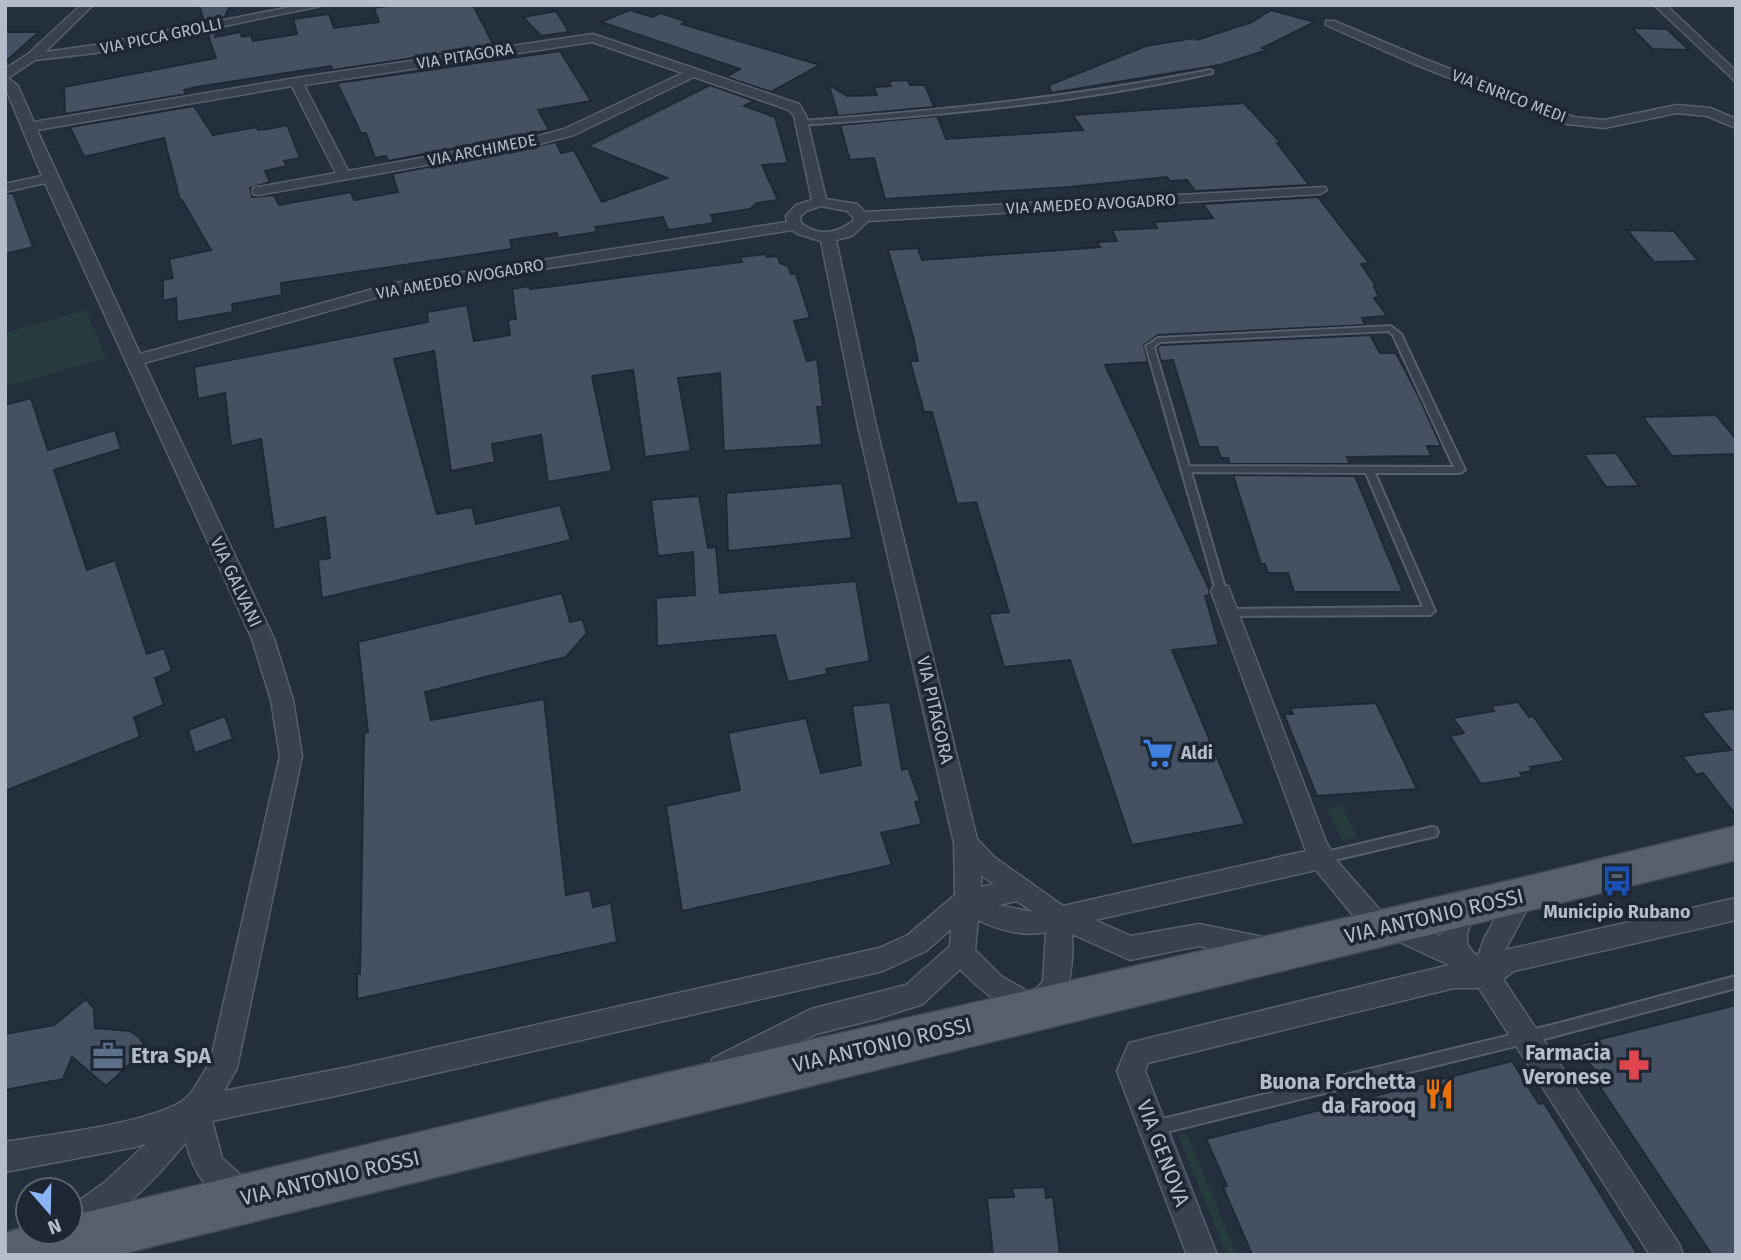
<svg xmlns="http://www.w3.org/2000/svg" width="1741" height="1260" font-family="'Fira Sans',sans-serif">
<rect width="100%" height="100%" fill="#242f3e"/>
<!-- green -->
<g fill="#263c3f">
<path d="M86,310L106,358L5,387V333Z"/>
<path d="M1342,806L1357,837L1343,841L1327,808Z"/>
<path d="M1185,1134L1188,1137L1237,1255H1227L1178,1135Z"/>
</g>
<!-- building -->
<g fill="#455162" stroke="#1f2835" stroke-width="2">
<path d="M199,5H230L225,17L204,21Z"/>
<path d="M396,5H473L494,46L333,70L331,66L196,87L184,90L187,94L65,114L64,87L216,58L207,32L218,30L215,37L240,32L242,37L251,35L253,41L297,34L293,19L329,14L334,28L379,22L374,8Z"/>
<path d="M630,10L652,17L661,13L687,22L682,24L820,65L771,92L726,77L740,69L601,22Z"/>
<path d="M1271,10L1315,22L1262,48L1267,50L1220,65L1051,93L1049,85L1146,46L1194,38L1197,40L1252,22Z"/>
<path d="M556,11L569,32L541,36L523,17Z"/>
<path d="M1632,28L1667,29L1689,50L1652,49Z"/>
<path d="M5,32H39L5,62Z"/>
<path d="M560,51L591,101L538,110L549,130L388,161L386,156L375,158L366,133H361L337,83Z"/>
<path d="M908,80L910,85H925L934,107L838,116L829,85L847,96L877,95L874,87L891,86L889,81Z"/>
<path d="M710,85L755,101L744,106L775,117L788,163L762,165L778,200L757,203L750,209L711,215L714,223L668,230L663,217L595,227L597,232L558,238L557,233L510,240L512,249L281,283L282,295L232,304L233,312L177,322L176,298L163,301V280L173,278L169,259L211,250L182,200H180L164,138L84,157L70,127L194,106L213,135L257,127L258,130L268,129L287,125L300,158L284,161L287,166L265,171L270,182L250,188L252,197L274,195L279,205L351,192L354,200L398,192L392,174L556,142L561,153L574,150L602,202L667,178L588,146Z"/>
<path d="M1244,103L1281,143H1277L1309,185L1195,191L1187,180L1170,181L1167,177L1070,187L885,199L874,158L850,160L840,125L937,116L946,139L1083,130L1073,115Z"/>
<path d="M13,193L33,247L5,254V194Z"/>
<path d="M1318,197L1369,263L1361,264L1376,286H1374L1379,297L1374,298L1387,316L1362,318L1365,325L1158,335L1144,345L1148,362L1105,365L1209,589L1210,595L1205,596L1219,645L1172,650L1245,824L1132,845L1070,660L1004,667L989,614L1009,612L976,502L957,504L932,412H924L910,361H918L913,336L888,250L918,248L922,260L1100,247L1097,242L1117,241L1112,230L1157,228L1154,222L1213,218L1203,204Z"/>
<path d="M1627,230L1674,231L1698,261L1654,262Z"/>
<path d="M766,254L767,257L778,256L780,263L788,266L791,274H796L810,318L794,321L807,361L817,359L823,407H817L822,445L724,451L720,373L678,378L691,451L645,457L633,370L592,376L612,471L548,482L541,435L492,444L495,462L451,471L434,351L394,359L437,514L472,507L476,524L560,505L571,540L322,598L318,560L330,558L325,517L274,530L261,439L231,446L225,393L198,399L194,367L428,322L427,312L467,305L474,341L510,335L508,320L516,319L512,289L530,286V289L742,262L740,257Z"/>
<path d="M1370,335L1380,353H1396L1419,397L1441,446H1427L1431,456L1347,457L1350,464H1230L1228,458H1221L1217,447H1199L1173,360L1161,361L1157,348L1161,345Z"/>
<path d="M31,398L48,450L115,430L121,449L54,470L87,570L115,560L147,654L164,648L172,671L155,678L164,705L134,717L140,737L5,791V405Z"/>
<path d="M1716,415L1736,439V454L1672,456L1643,417Z"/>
<path d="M1616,453L1639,486L1606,487L1584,454Z"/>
<path d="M1233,475L1355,476L1403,592H1294L1288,573H1268L1265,564H1261Z"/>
<path d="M842,483L852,538L728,551L726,493Z"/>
<path d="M699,496L708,548L716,547L720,593L856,581L870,661L826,669L828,674L788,682L775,635L657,646L656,598L695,595L693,552L658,556L651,500Z"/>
<path d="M562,593L570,622L582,619L587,633L566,657L425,692L431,720L544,699L566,895L590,890L593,907L611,903L617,942L357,999V974H360L364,733L368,732L358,642Z"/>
<path d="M890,702L902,770L908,768L920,801L915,802L922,824L881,833L892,865L682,911L666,806L740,790L728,733L806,718L821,773L861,765L852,706Z"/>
<path d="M1518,702L1529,717L1533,716L1565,761L1530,767L1532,771L1520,773L1523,777L1481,784L1450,736L1464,733L1453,718L1494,711L1491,706Z"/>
<path d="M1376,703L1417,789L1317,796L1284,714H1293L1290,708Z"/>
<path d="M1736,708V815L1703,773L1697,775L1682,756L1731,750L1701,713Z"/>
<path d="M225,716L233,739L195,753L188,730Z"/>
<path d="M86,999L94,1009L95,1028L130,1031L140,1038L146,1049L106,1086L72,1057L63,1079L5,1090V1034L54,1025Z"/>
<path d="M1736,1005V1255H1712L1600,1087L1605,1086L1577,1045Z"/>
<path d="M1512,1061L1539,1104L1544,1103L1638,1255H1252L1223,1187L1227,1186L1206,1139Z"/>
<path d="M1045,1187L1046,1198L1053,1197L1060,1255H993L987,1198L1014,1197L1012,1188Z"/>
</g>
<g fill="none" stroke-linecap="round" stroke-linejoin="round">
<!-- service casing -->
<g stroke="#565f6c" stroke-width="4">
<g id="service">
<path d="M1210,70L1212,71V73C1077,103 939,115 801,125L798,123L801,121C939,111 1075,97 1210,70Z"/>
<path d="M1391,326L1401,334L1465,470L1460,473H1375L1435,611L1430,615L1223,616L1222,613L1223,610L1227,609L1423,607L1366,473L1191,472L1226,591L1221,595L1217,594L1146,346L1158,338ZM1389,331L1393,335L1454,467L1189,466L1154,347L1160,342Z"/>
<path d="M1432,827L1436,828L1438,832L1436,836L1432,837L1322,863L1318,862L1316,858L1318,854L1322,853Z"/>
<path d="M1736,976V988L1552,1037L1154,1135L1149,1133L1147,1128L1149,1123L1154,1121L1552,1025Z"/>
</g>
</g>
<!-- minor casing -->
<g stroke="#565f6c" stroke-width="3">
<g id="minor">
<path d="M81,5H93L45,52L95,45L301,5H325L95,53L35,60L8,78L18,86L34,122L296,78L593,34L799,104L806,116L826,199L857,204L865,212L1325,187L1327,190L1320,194L868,221L852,236L836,240L876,426L977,839L994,857L1063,906L1306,851L1211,591L1214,586H1228L1326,842L1337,861L1386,917L1393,915L1440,936L1455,901L1464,898L1473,901L1477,909C1469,927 1458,943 1478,956L1484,939L1512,888L1521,885L1530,888L1534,896L1505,950L1736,898V920L1514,971L1503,979L1679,1244L1683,1255H1650L1479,988H1454L1148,1063L1145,1071L1217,1255H1187L1117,1071L1129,1043L1449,965L1389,937L1380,940L1371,937L1316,870L1095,920L1131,936L1199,924L1263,937L1272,941L1276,949L1272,957L1263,961L1199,946L1130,960L1072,934C1074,966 1070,1009 1036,1022C1006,1011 982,992 960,969L923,1004L876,1019L816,1034L733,1076L723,1080L713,1076L709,1067L713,1058L811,1009L906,985L950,946L951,929L926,951L883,971L349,1093L212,1121L222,1158L252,1185L256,1196L252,1207L241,1211C211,1198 193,1173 186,1142C155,1180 117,1220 70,1239L59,1235L58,1232H70V1207L104,1183L147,1143L135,1147L5,1172V1142C53,1134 140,1125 181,1102C193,1095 202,1074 210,1063L280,756L271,700L252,639L45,183L5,192V184L42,176L5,87V69L28,54ZM592,42L683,73L564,129L527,139L348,171L304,85ZM694,77L789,110L794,116L812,200L796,205L786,216L787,222L395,283L140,354L37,130L292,86L336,173L253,188V194L258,195L528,147L574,135ZM821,206L847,211L854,218L853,221C836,234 819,237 801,223L800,217L806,211ZM792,230L798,234L821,241L858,426L954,843L955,895L908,935L879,948L349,1067L224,1091L237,1068L302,756L293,700L274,639L144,363L396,292ZM981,875L994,884L981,887ZM1017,901L1033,912L998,905ZM978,920C998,930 1024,937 1046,932L1043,981L1032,994L1001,976L975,950Z"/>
<path d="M1654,5H1666L1736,71V82Z"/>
<path d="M1326,21H1334L1422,58L1574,117L1604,120L1677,105L1710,108L1736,119V128L1707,116L1677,113L1604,128L1567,124L1414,64L1326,25Z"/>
</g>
</g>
<!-- primary casing -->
<g stroke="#414a57" stroke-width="3">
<path id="primary" d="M1736,826V860L117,1255H5V1233L28,1226V1232H70V1216L666,1073L1521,878Z"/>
</g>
<!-- service -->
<use href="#service" fill="#38414e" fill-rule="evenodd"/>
<!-- minor -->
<use href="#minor" fill="#38414e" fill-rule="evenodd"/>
<!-- primary -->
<use href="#primary" fill="#56606e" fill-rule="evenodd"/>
</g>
<!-- icons -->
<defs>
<g id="supermarket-bare" transform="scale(2.415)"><path d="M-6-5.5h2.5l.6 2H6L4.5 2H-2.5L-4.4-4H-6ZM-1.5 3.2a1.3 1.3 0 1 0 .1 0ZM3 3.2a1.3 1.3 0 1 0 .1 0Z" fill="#3f7fe0" stroke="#1d2633" stroke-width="2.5" paint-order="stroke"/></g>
<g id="bus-bare" transform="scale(2.415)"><path d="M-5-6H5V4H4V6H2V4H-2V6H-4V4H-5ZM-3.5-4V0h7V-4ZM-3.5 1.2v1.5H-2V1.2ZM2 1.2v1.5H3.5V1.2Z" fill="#1a4fb4" stroke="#1d2633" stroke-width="2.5" paint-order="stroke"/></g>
<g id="office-bare" transform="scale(2.415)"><path d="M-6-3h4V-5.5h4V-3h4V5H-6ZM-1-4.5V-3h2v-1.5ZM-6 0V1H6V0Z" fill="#5c6f8a" stroke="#1d2633" stroke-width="2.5" paint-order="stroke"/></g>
<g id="pharmacy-bare" transform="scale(2.415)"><path d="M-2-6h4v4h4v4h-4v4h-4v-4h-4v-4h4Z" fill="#e0444e" stroke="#1d2633" stroke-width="2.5" paint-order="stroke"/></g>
<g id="restaurant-bare" transform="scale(2.415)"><path d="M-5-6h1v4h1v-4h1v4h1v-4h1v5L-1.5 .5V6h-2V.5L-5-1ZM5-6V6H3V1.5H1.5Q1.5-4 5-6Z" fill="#e8710a" stroke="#1d2633" stroke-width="2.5" paint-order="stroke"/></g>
</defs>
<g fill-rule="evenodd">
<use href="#supermarket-bare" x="1158" y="753"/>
<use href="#bus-bare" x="1617" y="881"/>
<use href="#office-bare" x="108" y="1056"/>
<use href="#pharmacy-bare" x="1634" y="1065"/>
<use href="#restaurant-bare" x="1439" y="1094"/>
</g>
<g text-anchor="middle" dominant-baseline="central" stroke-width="7" stroke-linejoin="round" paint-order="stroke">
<!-- far-street labels -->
<g font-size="16" fill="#b4bcc9" stroke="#1d2633">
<text transform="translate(161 36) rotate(-12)">VIA PICCA GROLLI</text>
<text transform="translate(465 56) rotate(-9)">VIA PITAGORA</text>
<text transform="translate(1509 96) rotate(21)">VIA ENRICO MEDI</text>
<text transform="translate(482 150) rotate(-11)">VIA ARCHIMEDE</text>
<text transform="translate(1091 204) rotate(-3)">VIA AMEDEO AVOGADRO</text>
<text transform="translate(460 279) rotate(-10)">VIA AMEDEO AVOGADRO</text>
</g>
<!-- street labels -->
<g font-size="18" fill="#b4bcc9" stroke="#1d2633">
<text transform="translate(236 582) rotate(65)">VIA GALVANI</text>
<text transform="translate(935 710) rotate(77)">VIA PITAGORA</text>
</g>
<!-- poi labels -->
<g font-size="18" font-weight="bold" fill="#b4bcc9" stroke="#1d2633" text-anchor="start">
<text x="1181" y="753">Aldi</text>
<text x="1617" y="912" text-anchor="middle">Municipio Rubano</text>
</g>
<!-- near-street labels -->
<g font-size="21" fill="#b4bcc9" stroke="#1d2633">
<text transform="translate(1434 916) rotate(-13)">VIA ANTONIO ROSSI</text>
<text transform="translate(882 1045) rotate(-13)">VIA ANTONIO ROSSI</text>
<text transform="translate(1163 1153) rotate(69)">VIA GENOVA</text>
<text transform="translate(330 1178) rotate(-13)">VIA ANTONIO ROSSI</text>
</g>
<!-- near-poi labels -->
<g font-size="21" font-weight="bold" fill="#b4bcc9" stroke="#1d2633" text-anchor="end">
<text x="1611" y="1053">Farmacia<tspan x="1611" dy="24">Veronese</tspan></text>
<text x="131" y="1056" text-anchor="start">Etra SpA</text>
<text x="1416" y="1082">Buona Forchetta<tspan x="1416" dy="24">da Farooq</tspan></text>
</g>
</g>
<!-- border -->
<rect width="1741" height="1260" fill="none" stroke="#b4bcc9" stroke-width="14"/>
<!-- north arrow -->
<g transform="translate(49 1211) rotate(160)"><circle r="33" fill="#1d2633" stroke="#59626f" stroke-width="2"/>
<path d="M0-5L12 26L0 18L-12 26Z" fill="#8ab4f8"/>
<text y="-10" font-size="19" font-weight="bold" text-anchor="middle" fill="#b4bcc9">N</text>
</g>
</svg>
